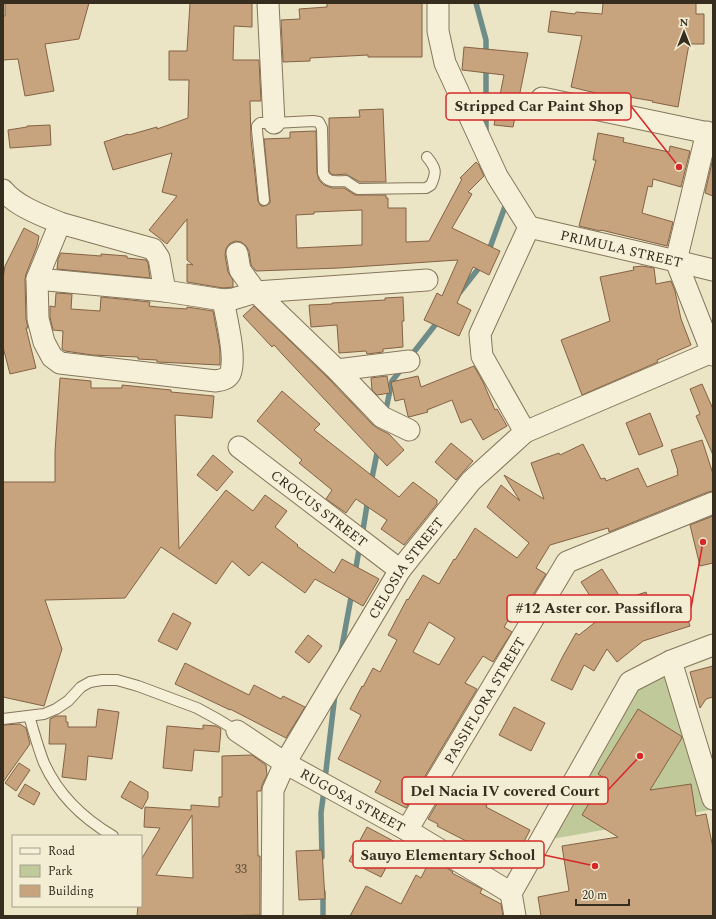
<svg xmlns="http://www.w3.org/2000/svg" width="716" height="919" font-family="Spectral,serif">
<rect width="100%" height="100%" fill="#ebe4c5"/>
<!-- green -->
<path fill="#bfc99a" d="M670,668L709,810L649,822L546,840L634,685Z"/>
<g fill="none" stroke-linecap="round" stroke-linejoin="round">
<!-- stream -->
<g stroke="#6e8d88" stroke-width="5.5">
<path d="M476,3L486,40V55"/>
<path d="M486,66V133"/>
<path d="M488,253L507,201"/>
<path d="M460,292L482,264"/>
<path d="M410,357L439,320"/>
<path d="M385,414L392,381L403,367"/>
<path d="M371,483L378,448"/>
<path d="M362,536L368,499"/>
<path d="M355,573L360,544"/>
<path d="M341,652L352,592"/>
<path d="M325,779L335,694"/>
<path d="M322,857L321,813L324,790"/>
<path d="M323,892V916"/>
</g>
</g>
<!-- building -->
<g fill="#c7a37e" stroke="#836344" fill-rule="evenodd">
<path d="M5,3H89L79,39L45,44L54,91L25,96L18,59L3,60V16H5Z"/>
<path d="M190,3H252V27L234,26L233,60H259L261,101H250L251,140L258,201L259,203L261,206H264L267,205L270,203V200L264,139L290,138V132L316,131L317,173L319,180L324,185L332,188H344L355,195H386V198H388V208H406V242L429,241L462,179L460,178L476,162L479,165L484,176L468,192L472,194L452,228L500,251L489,275L473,267L457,303L471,310L459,336L424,320L437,293L442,296L458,260L339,268L256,271L251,265L249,251L246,246L241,242L235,241L229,244L226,249L225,255L228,272L233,280V287L223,288L187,282V264L193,265L187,260V219L167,244L149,230L177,196L162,192L172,153L113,170L104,142L128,134L129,135L157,127V129L188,118L189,80H169V51H187ZM362,210V245L297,248L296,215L314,214V212Z"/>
<path d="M327,3H422V57H368V55L310,58V61L283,62L281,20L300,19L299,9L327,7Z"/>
<path d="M603,3H696V14H704V44H689L678,107L652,102L653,101L605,93L604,95L571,87L582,36L548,32L551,11L575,14L576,12L602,14Z"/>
<path d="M464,47L528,53L513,127L494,125L504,75L462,70Z"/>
<path d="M383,109L386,182H360L349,176L346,174L334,175L331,174L329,171V118L360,117L359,110Z"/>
<path d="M50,125L51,145L10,148L8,130L27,127V126Z"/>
<path d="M598,133L624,138L623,142L669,152L670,146L690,151L681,187L653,179L652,187L648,186L642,213L673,222L667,246L601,230L600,231L579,226L596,160H593Z"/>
<path d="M713,158V196L705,193Z"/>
<path d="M24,228L39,236L37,246L26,274L25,279L26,319L28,328H26L36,368L10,374L3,347V278L5,266Z"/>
<path d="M61,253L101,256V254L127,256V258L146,260L148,263L150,278L57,269L58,259Z"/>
<path d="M642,266L654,268L656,284L671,281L675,291L681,319L691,345L657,360L658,362L582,395L561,340L610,321L600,277L634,270L633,267Z"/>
<path d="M56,293L72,294L71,309L100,311L101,297L150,302L149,306L158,307L187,309V307L213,311L220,349V365L157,362V360L138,359V357L92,355L65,351L62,349L63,331L53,330L50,317V306L55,307Z"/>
<path d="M403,297L404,321H402L403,347L383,349V352L367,354L366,351L339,353L337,325L311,327L309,305L332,304V303L385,300V298Z"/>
<path d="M254,306L328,378L373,425L379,429L389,434L404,450L387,466L284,356L274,345L272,347L243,316Z"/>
<path d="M474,366L483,382L495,410L497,409L507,426L483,440L471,419L461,423L452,400L427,410L428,412L409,417L408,416L404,399L395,401L391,382L418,376L421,387Z"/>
<path d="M387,376L390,393L377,395L372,390L371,378Z"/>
<path d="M60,378L91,381V388H122V385L171,390V392L214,396L212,418L175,415L179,549L226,490L253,511L265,495L287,511L275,527L298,545L297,546L334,573L342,559L379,579L363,606L315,579L305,593L262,562L249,576L232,561L216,584L161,547L125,598L45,600L62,649L44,706L3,697V482H55V452Z"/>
<path d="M702,384L713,409V455L696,416L700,414L690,389Z"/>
<path d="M282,391L320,424L314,430L399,497L413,482L437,500V504L404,545L381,529L387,520L356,499L346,513L326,499L332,490L299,463L302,460L257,421Z"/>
<path d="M650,413L663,446L639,455L626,423Z"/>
<path d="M702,440L713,474V491L708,492L609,532L608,528L550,545L536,568L546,574L528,603L521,599L504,627L512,632L493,662L483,656L465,683L477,689L406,808L375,792L381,781L338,759L361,715L350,709L362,686L363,687L373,668L380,672L397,640L388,635L407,599L408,600L423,575L439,584L454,559L455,560L475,528L517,558L529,543L487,507L501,485L520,501L504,475L544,499L531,463L559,453L560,455L583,444L601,479L605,478L606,481L638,468L647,487L678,475L677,471H678L671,450ZM429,622L455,638L439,665L413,652Z"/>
<path d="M451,443L473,461L456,480L435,462Z"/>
<path d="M213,455L233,472L217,491L197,475Z"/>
<path d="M713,516V563L700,566L690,525Z"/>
<path d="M602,569L622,600L646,592L652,609L682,599L690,626L643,641L617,662L607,649L594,671L584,665L572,690L551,680L563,656L576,633L579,635L603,616L581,582Z"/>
<path d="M173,613L191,623L177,650L158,641Z"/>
<path d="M308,635L322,646L309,663L295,652Z"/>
<path d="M185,663L249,695L254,685L281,699L283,696L305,707L286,738L230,709V710L175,684Z"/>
<path d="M713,666V697L706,699L700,708L690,672Z"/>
<path d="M514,707L545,723L531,751L499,735Z"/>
<path d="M98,709L119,712L112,759L88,756L86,780L62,777L66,744H49L50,719L56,716H66V722H68V727H96Z"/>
<path d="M638,709L681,736L682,738L650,790L691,784L696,816L706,814L713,848V916H541L538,897L569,891L562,846L618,837L582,815L604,778L598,774Z"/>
<path d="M20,724L26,728L30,744L3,782V725Z"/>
<path d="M203,725L216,726L221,729L219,752L194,750L192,771L163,768L167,726L203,729Z"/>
<path d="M252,755L266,765L267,775L262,785L261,791H257L258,856H260V915L212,916H137L138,906H141V860L160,828L144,827L145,807L191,810V805L219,807V797H222V756ZM192,815L193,878L156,875Z"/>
<path d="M19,763L30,770L16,791L5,783Z"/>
<path d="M130,781L148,792V798L142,809L121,797Z"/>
<path d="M25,784L40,793L34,805L18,796Z"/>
<path d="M448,785L487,805L486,807L530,830L513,863L469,841L468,842L437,826L438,824L428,819Z"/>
<path d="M367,827L399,844L381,877L349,861Z"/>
<path d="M322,850L325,899L299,900L296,851Z"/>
<path d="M431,858L453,872L452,873L482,889L480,893L501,904L503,916H350L366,886L401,904L416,875L421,878Z"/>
</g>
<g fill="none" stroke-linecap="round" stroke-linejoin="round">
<!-- service casing -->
<g stroke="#85765c" stroke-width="12">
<g id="service">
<path d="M264,200L257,130V126L260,123H274L313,121L319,122L322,128L323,173C327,184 337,181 346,181L353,186L358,189L426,188L431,185C437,172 436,168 427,157"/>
<path d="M29,716C34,732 38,748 44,763C58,794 84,819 113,836"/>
<path d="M3,719L44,714L56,709L68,701L81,687L90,682L102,680H117L138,686L197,708L219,720L237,731"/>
</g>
</g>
<!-- minor casing -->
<g stroke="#85765c" stroke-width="23">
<g id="minor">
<path d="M268,3L274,123"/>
<path d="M438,3V31L445,63L497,176L529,227"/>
<path d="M542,98L713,134"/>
<path d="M707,132L676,261L713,355"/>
<path d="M3,190C16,206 41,215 60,223L153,249L159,258L165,291"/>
<path d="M60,223L37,279L38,319L44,342L52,357L60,363L216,381C222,380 227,379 230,374C237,358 226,317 223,300"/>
<path id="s1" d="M529,227L676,261L713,270"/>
<path d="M237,253L240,270L256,292L337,370L382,417L409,430"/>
<path d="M37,279L165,291L223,300L233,299L256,292L427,280"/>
<path d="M337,370L409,361"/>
<path d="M525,432L482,356L480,334L529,227"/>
<path id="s2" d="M239,447L400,570"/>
<path d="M671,661L713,799"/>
<path id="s3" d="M237,731L285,763L407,830L511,893"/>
<path id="s4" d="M407,830L567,562L713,503"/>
<path d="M511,893L630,682L671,661L713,645"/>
<path d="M511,893L515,916"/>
<path id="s5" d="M272,916L273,790L285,763L400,570L471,481L525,432L712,352"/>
</g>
</g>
<!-- service -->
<use href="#service" stroke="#f7f0d8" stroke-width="10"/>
<!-- minor -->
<use href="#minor" stroke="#f7f0d8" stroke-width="21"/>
</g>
<g text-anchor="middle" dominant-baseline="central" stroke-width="4" stroke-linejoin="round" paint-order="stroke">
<!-- number labels -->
<g font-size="12" fill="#5a4a37">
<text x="241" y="869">33</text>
</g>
<!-- street labels -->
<g font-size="14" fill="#362d1f" stroke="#f3edd4">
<text stroke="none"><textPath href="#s1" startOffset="95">PRIMULA STREET</textPath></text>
<text stroke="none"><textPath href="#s2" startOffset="101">CROCUS STREET</textPath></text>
<text stroke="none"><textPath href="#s5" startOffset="385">CELOSIA STREET</textPath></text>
<text stroke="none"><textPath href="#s4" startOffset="151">PASSIFLORA STREET</textPath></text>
<text stroke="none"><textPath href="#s3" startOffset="135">RUGOSA STREET</textPath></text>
</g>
</g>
<!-- callouts -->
<path fill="none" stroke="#d62828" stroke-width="1.5" d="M679 167L631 106M703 542L691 608M640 756L608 790M595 866L544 855"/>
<g fill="#d62828" stroke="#f3edd4" stroke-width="1.5">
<circle cx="679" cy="167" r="4"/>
<circle cx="703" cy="542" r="4"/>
<circle cx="640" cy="756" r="4"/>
<circle cx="595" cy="866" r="4"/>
</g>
<g fill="#f3edd4" stroke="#d62828" stroke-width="1.5">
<rect x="446" y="93" width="185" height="27" rx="4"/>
<rect x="507" y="595" width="184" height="27" rx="4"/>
<rect x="402" y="777" width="206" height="27" rx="4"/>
<rect x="353" y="841" width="191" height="27" rx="4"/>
</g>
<g font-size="15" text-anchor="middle" font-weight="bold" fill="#362d1f">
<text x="539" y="111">Stripped Car Paint Shop</text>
<text x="599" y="613">#12 Aster cor. Passiflora</text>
<text x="505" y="796">Del Nacia IV covered Court</text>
<text x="448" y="860">Sauyo Elementary School</text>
</g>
<!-- border -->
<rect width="716" height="919" fill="none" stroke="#362d1f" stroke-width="8"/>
<!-- legend -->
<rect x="12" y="835" width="130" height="72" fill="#f3edd4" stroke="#a7a08c"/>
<rect x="20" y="848" width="20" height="6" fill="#f7f0d8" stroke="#a7a08c"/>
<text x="48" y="855" font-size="12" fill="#362d1f">Road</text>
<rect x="20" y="865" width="20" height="12" fill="#bfc99a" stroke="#a7a08c"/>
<text x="48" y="875" font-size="12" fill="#362d1f">Park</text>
<rect x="20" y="885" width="20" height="12" fill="#c7a37e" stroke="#a7a08c"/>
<text x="48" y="895" font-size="12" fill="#362d1f">Building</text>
<!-- north arrow -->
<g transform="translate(684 32)" stroke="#f3edd4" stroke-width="3" paint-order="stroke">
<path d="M0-3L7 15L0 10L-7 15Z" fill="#362d1f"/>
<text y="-6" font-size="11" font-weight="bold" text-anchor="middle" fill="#362d1f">N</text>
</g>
<!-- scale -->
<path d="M576 899v6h53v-6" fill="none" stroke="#362d1f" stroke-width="2"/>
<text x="582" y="899" font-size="12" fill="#362d1f" stroke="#f3edd4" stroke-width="3" paint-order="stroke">20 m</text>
</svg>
